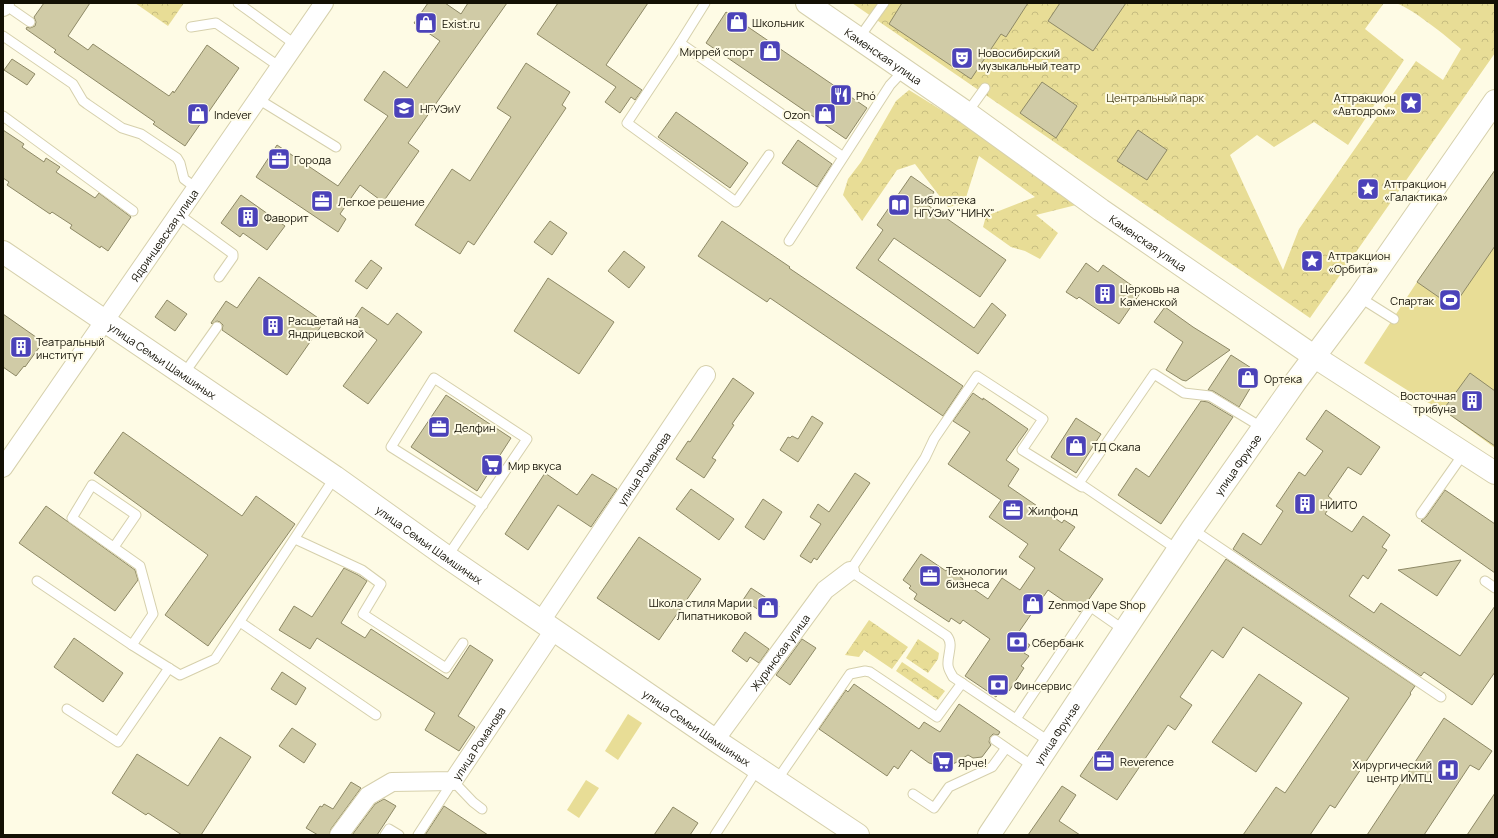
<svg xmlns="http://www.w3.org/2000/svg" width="1498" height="838" font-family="Manrope,sans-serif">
<defs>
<pattern id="forest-crowns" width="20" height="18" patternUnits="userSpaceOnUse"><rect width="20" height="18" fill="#e8dd96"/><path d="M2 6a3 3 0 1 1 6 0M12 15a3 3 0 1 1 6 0" fill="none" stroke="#c6bd80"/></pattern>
</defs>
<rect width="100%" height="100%" fill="#fefbe5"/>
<!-- green -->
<g fill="#e8dd96">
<path d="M1495,171V448L1443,410L1423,400L1364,363L1417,282Z"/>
<path d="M628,714L642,723L618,760L605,751Z"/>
<path d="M586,780L599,788L579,818L567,810Z"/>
</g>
<!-- forest -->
<g fill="url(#forest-crowns)">
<path d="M135,3H184L168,26Z"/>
<path d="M852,3H1384L1365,29L1404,60L1348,145L1314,122L1274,147L1257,135L1230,155L1283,270L1299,229L1416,61L1443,80L1461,49C1450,39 1407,4 1394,3H1495V53L1310,318Z"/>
<path d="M909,90L967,126L1076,205L1036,215L1058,233L1040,259L1025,251L1011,247L983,227L986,216L1035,197L979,156L964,204L948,207L915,164L897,170L862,221L843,195L848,179L861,162L896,101Z"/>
<path d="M869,620L908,647L892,669L864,650L859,657L845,655Z"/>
<path d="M918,639L939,653L938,659L928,673L906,658Z"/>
<path d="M902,662L945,691L938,700L896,671Z"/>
</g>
<!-- building -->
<g fill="#d0cba6" stroke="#8e8966">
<path d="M44,3H90L68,36L88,50L93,44L169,96L173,91L174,93L207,45L239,68L185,146L153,124L155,122L54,52L56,50L26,29L27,27L30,28L35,26L36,22L34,17Z"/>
<path d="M428,3H445L461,14L468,3H507L408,143L419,151L383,202L360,185L340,214L346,219L338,232L256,177L277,145L338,186L388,116L364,100L384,71L407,88L440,41L414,23Z"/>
<path d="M558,3H648L606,65L642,90L635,100L631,97L620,113L605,102L616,87L537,34Z"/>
<path d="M902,3H1028L1006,37L1001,34L971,79L889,24Z"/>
<path d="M1060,3H1126L1093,51L1048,21Z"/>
<path d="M726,12L867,108L846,139L706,43Z"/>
<path d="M12,59L35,74L27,85L4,70Z"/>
<path d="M526,63L570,92L562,105L566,108L474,245L468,241L460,254L415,225L452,169L470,181L511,117L497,108Z"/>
<path d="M1042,82L1077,106L1056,138L1020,113Z"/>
<path d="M676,112L748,163L730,188L658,137Z"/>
<path d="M3,130L24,144L22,147L44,162L46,158L60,167L56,172L95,198L99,193L131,217L108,251L101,246L100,248L70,228L72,225L52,212L50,214L7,185L9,182L3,178Z"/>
<path d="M1138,130L1167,150L1147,180L1117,161Z"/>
<path d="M798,140L832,164L817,187L782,163Z"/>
<path d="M1495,170V246L1453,307L1417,282Z"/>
<path d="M911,176L934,192L926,204L1006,260L980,297L894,238L878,260L974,328L992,303L1006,315L978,354L856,268L883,230L877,225Z"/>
<path d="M241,195L285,226L267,250L243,233L240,237L221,223Z"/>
<path d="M550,221L567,233L552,255L534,242Z"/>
<path d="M722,221L790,267L789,268L963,386L943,416L770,298L767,302L698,256Z"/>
<path d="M624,251L645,267L629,288L608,271Z"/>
<path d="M371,260L382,268L367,289L355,281Z"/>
<path d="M1086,263L1098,272L1103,265L1141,292L1119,324L1079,297L1077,299L1066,292Z"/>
<path d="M259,277L324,322L287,375L222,330L223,325L220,322L217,321L212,324L211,323L226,301L237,308Z"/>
<path d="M548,278L614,322L579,374L514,331Z"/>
<path d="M167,300L187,314L175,331L155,317Z"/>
<path d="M362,307L388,325L397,313L422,332L368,404L343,386L377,340L352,322Z"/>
<path d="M1165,307L1193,327L1230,350L1186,381L1182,380L1166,370L1183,342L1154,322Z"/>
<path d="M3,314L43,342L25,367L24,366L16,376L3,367Z"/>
<path d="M1231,355L1256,371L1258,375L1239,407L1213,391L1208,390Z"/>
<path d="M1470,373L1495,391V446L1443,410Z"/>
<path d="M733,378L754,393L732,424L734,425L712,458L716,460L704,478L676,459L688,441L690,442Z"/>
<path d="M973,393L983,400V398L1028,429L1006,460L1019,469L1008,486L1062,523L1064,520L1075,527L1059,550L1103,579L1080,612L1048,590L1016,636L1030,645L1024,653L1029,656L1021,666L1024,668L1009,691L1003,687L996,697L965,676L990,639L963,620L960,624L951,618L949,622L914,599L917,594L909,588L911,586L903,580L921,554L946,571L948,568L963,579L962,581L988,599L1002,578L1020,590L1035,568L1019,557L1028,544L989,517L1001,500L948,464L970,432L953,421Z"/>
<path d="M446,395L511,438L477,491L411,447Z"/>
<path d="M1201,401L1208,402L1233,417L1161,524L1118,495L1136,468L1149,477Z"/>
<path d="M1326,410L1380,447L1361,475L1348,467L1328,496L1334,501L1325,514L1352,532L1363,516L1390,535L1382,547L1387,550L1368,579L1363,575L1349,596L1374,613L1381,603L1460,656L1495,606V672L1472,705L1424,672L1421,676L1233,549L1243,533L1261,545L1283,511L1276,506L1299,472L1305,476L1323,451L1306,439Z"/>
<path d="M812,416L823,423L798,462L780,450L788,437L790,438L792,436L798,439Z"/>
<path d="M1076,418L1101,434L1076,473L1051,457Z"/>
<path d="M123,432L242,516L256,496L295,524L208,646L165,615L208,555L94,473Z"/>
<path d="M545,473L577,495L592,474L617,489L591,527L558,505L528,550L505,534Z"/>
<path d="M855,473L870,483L817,560L814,558L811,563L800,556L821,524L810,517L818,504L829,512Z"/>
<path d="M691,489L734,519L719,540L676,509Z"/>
<path d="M1445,490L1495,524V573L1421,521L1426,517Z"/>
<path d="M763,499L782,512L764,540L745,527Z"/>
<path d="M46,506L135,570L138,580L115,611L19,543Z"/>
<path d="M639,537L701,579L659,640L597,598Z"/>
<path d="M1226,559L1415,686L1410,693L1411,694L1335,808L1330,805L1310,835H1243L1276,787L1285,793L1349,698L1243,627L1223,658L1212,650L1180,697L1192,705L1175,730L1168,725L1117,800L1080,776Z"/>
<path d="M1461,560L1437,596L1398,570Z"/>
<path d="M344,568L358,575L367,581L341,623L365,638L371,629L448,679L470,645L493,660L458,716L475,727L459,751L425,730L435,713L317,638L310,649L279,630L294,606L312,617Z"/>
<path d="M751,588L779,606L772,618L743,600Z"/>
<path d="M745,632L769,649L759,663L750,657L747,662L732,651Z"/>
<path d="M74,638L123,673L103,702L54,667Z"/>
<path d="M802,639L816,648L790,685L776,675Z"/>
<path d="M282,672L306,688L296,705L271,689Z"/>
<path d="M1259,674L1302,703L1256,772L1212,742Z"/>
<path d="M854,684L919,729L924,722L940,732L959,704L1000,732L998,735L993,734L990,737L989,742L991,745L982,757L973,758L968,755L955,763L946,766L937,765L929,763L911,750L898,769L894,766L887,776L819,729L846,690L848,692Z"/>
<path d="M1444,718L1492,751L1479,770L1470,765L1424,835H1367Z"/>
<path d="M292,728L316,744L304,763L279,746Z"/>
<path d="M220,737L251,757L201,835H182L148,813L146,815L112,793L137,754L188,786Z"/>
<path d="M351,782L361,788L331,829L329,835H318L306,828L320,806L322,807L324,804L333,809Z"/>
<path d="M1062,786L1076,795L1059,821L1080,835H1028Z"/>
<path d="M1495,793V835H1467Z"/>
<path d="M384,799L396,806L377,835H352L375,804Z"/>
<path d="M444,806L488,835H425Z"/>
<path d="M673,807L698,823L690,835H654Z"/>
</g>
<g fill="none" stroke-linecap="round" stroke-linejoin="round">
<!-- service casing -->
<g stroke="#d6d0ac" stroke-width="11">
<g id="service">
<path d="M238,3L296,45"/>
<path d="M705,3L680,43L839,154"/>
<path d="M4,4L30,22"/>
<path d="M191,27L216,23L280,67"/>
<path d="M3,36L73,84L83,101L87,104L122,128L141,134L177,158L180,163L184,179L196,188"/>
<path d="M859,38L884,3"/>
<path d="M680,43L627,123L736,202L769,155"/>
<path d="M258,99L336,147"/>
<path d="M967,113L985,88"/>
<path d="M3,116L133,211"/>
<path d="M178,214L233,254V257L219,277"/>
<path d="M789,241L890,85L904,70"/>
<path d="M1359,297L1394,319"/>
<path d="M183,375L217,327"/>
<path d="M1421,514L1464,453"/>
<path d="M1192,529L1441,697"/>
<path d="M295,539L362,570L381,584L363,614L446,668L463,643"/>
<path d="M114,547L136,515L92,485L72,518L140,566L153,614L132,645L180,675L215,659L335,477"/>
<path d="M1178,550L1079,483L1154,374L1184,393L1210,396L1263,428"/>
<path d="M447,557L527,439L434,378L391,447L483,505"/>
<path d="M37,581L132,645"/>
<path d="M1485,581L1495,588"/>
<path d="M240,622L376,715"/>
<path d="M67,709L118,742L169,668"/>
<path d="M1016,719L1091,607L1124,630"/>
<path d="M995,740L1034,767"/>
<path d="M1050,742L953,677C951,673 948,669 948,665C947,655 954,645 947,636L850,571L925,458L934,439L977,376L1043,419L1022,450L1082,487"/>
<path d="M777,780L850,674L865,671L870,672L937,717L962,683"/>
<path d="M913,794L934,808L949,787L992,767L1006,748"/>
<path d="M385,835L389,829L399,835"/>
<path d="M418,835L453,781L473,802L482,809"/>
<path d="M715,835L758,768"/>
</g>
</g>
<!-- minor casing -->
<g stroke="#d6d0ac" stroke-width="20">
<g id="minor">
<path d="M3,7L5,3"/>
<path id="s1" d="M3,468L324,3"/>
<path id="s2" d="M541,621L706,375"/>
<path id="s3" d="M715,740L825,590L850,571"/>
<path id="s4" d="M339,835L368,796L392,782L453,781L554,630"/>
</g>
</g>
<!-- tertiary casing -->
<g stroke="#d6d0ac" stroke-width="24">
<g id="tertiary">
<path id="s5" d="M807,3L967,113L1101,210L1315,357L1495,473"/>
<path id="s6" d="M3,252L335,477L447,557L715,740L858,835"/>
</g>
</g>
<!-- secondary casing -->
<g stroke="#d6d0ac" stroke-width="24">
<g id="secondary">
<path id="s7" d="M989,835L1192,529L1296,381L1359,297L1495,101"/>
</g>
</g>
<!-- service -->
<use href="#service" stroke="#fff" stroke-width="9"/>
<!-- minor -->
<use href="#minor" stroke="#fff" stroke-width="18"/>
<!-- tertiary -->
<use href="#tertiary" stroke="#fff" stroke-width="22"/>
<!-- secondary -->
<use href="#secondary" stroke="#fff" stroke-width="22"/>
</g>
<!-- icons -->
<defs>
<g id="shop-square" transform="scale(1.15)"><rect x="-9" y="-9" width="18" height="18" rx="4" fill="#4b42b9" stroke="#fefbe5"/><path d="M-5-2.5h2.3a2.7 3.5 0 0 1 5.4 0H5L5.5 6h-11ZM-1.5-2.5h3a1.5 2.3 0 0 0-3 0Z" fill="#fff"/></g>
<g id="theatre-square" transform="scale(1.15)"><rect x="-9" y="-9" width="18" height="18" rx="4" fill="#4b42b9" stroke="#fefbe5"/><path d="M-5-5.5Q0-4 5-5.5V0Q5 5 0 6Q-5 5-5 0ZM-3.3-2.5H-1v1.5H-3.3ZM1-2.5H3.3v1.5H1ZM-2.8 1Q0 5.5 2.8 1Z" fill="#fff"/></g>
<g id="restaurant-square" transform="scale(1.15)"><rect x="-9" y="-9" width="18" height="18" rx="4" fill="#4b42b9" stroke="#fefbe5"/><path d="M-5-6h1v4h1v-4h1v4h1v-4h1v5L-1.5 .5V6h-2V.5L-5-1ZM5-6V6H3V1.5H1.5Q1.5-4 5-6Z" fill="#fff"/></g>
<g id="sight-square" transform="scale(1.15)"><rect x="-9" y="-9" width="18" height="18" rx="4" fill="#4b42b9" stroke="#fefbe5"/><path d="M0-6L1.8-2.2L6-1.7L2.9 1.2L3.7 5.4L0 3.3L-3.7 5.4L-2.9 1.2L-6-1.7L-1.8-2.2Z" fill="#fff"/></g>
<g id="university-square" transform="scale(1.15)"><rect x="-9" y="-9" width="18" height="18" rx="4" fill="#4b42b9" stroke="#fefbe5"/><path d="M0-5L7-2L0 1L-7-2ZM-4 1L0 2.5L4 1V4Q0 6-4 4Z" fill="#fff"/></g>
<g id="office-square" transform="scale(1.15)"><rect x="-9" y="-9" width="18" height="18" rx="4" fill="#4b42b9" stroke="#fefbe5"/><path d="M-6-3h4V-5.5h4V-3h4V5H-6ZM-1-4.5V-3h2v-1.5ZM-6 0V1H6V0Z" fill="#fff"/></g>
<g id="library-square" transform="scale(1.15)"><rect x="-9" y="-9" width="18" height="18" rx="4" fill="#4b42b9" stroke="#fefbe5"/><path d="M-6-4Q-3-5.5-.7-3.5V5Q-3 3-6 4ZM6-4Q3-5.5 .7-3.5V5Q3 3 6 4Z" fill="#fff"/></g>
<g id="building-square" transform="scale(1.15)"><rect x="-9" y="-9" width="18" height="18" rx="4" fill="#4b42b9" stroke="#fefbe5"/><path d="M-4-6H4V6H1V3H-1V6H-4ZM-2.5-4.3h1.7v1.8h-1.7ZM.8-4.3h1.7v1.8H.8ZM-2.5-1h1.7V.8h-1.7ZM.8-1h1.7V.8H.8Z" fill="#fff"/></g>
<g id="stadium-square" transform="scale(1.15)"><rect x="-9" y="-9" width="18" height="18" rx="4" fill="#4b42b9" stroke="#fefbe5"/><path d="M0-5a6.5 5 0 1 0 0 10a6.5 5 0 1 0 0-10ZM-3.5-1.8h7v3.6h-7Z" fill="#fff"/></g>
<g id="supermarket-square" transform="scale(1.15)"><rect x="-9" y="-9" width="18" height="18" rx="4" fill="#4b42b9" stroke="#fefbe5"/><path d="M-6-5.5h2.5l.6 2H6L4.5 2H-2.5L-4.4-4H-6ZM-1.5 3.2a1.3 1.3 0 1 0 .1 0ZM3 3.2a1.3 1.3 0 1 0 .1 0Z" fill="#fff"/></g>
<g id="bank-square" transform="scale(1.15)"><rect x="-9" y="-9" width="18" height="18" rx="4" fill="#4b42b9" stroke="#fefbe5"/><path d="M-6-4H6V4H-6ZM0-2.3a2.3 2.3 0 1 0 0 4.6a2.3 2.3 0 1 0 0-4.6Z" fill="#fff"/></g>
<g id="hospital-square" transform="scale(1.15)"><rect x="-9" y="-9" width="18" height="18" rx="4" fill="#4b42b9" stroke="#fefbe5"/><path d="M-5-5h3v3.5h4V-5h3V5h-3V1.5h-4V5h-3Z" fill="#fff"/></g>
</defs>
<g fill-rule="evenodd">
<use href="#shop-square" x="737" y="22"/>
<use href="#shop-square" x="426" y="23"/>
<use href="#shop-square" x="770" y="51"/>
<use href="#theatre-square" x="962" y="58"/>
<use href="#restaurant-square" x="841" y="95"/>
<use href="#sight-square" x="1411" y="103"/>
<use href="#university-square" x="404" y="108"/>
<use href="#shop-square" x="198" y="114"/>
<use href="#shop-square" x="825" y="114"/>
<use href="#office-square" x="279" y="159"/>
<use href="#sight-square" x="1368" y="189"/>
<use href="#office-square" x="322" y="201"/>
<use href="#library-square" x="899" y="205"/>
<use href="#building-square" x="248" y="217"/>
<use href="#sight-square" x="1312" y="261"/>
<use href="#building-square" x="1105" y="294"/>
<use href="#stadium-square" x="1450" y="300"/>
<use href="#building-square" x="273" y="326"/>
<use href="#building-square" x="21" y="347"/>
<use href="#shop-square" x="1248" y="378"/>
<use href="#building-square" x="1472" y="401"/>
<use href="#office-square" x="439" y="427"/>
<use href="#shop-square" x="1076" y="446"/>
<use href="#supermarket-square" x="492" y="465"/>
<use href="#building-square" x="1305" y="504"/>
<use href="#office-square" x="1013" y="510"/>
<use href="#office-square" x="930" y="576"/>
<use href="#shop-square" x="1033" y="604"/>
<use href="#shop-square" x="768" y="608"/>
<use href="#bank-square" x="1017" y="642"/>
<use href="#bank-square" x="998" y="685"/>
<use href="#office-square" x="1104" y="761"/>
<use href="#supermarket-square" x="943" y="762"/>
<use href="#hospital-square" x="1448" y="770"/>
</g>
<g text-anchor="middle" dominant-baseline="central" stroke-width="4" stroke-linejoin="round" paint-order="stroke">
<!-- poi labels -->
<g font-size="11" fill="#131004" stroke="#fefbe5" text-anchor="start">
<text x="752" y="22">Школьник</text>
<text x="442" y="23">Exist.ru</text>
<text x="754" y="51" text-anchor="end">Миррей спорт</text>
<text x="978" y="52">Новосибирский<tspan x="978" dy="13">музыкальный театр</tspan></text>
<text x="856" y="95">Phó</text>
<text x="1396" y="97" text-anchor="end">Аттракцион<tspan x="1396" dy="13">«Автодром»</tspan></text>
<text x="420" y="108">НГУЭиУ</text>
<text x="214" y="114">Indever</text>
<text x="810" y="114" text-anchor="end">Ozon</text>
<text x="294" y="159">Города</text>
<text x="1384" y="183">Аттракцион<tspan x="1384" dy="13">«Галактика»</tspan></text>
<text x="914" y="199">Библиотека<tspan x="914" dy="13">НГУЭиУ "НИНХ"</tspan></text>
<text x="338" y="201">Легкое решение</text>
<text x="264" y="217">Фаворит</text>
<text x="1328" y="255">Аттракцион<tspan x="1328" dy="13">«Орбита»</tspan></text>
<text x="1120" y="288">Церковь на<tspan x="1120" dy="13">Каменской</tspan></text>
<text x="1434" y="300" text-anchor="end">Спартак</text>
<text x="288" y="320">Расцветай на<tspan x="288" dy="13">Яндрицевской</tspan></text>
<text x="36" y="341">Театральный<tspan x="36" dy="13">институт</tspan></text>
<text x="1264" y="378">Ортека</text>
<text x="1456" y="395" text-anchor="end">Восточная<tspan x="1456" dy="13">трибуна</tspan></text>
<text x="454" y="427">Делфин</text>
<text x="1092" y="446">ТД Скала</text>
<text x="508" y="465">Мир вкуса</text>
<text x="1320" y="504">НИИТО</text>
<text x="1028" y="510">Жилфонд</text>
<text x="946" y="570">Технологии<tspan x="946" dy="13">бизнеса</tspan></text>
<text x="752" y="602" text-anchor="end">Школа стиля Марии<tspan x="752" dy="13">Липатниковой</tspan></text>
<text x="1048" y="604">Zenmod Vape Shop</text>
<text x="1032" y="642">Сбербанк</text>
<text x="1014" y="685">Финсервис</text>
<text x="1120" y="761">Reverence</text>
<text x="958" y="762">Ярче!</text>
<text x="1432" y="764" text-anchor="end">Хирургический<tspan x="1432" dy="13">центр ИМТЦ</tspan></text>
</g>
<!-- street labels -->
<g font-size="11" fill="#131004" stroke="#fefbe5">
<text stroke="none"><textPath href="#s5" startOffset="93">Каменская улица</textPath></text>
<text stroke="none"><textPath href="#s1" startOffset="283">Ядринцевская улица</textPath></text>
<text stroke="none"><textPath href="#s5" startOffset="417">Каменская улица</textPath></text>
<text stroke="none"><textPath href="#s6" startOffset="193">улица Семьи Шамшиных</textPath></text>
<text stroke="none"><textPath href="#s7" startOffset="446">улица Фрунзе</textPath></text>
<text stroke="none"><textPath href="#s2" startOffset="184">улица Романова</textPath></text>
<text stroke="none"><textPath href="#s6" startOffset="517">улица Семьи Шамшиных</textPath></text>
<text stroke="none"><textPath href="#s3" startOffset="109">Журинская улица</textPath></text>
<text stroke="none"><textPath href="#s6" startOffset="841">улица Семьи Шамшиных</textPath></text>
<text stroke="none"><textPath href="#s7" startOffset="122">улица Фрунзе</textPath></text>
<text stroke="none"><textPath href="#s4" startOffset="183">улица Романова</textPath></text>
</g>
<!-- park labels -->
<g font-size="11" fill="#4d4620" stroke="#fefbe5">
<text x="1155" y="97">Центральный парк</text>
</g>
</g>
<!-- border -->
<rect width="1498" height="838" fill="none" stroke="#131004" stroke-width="8"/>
</svg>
